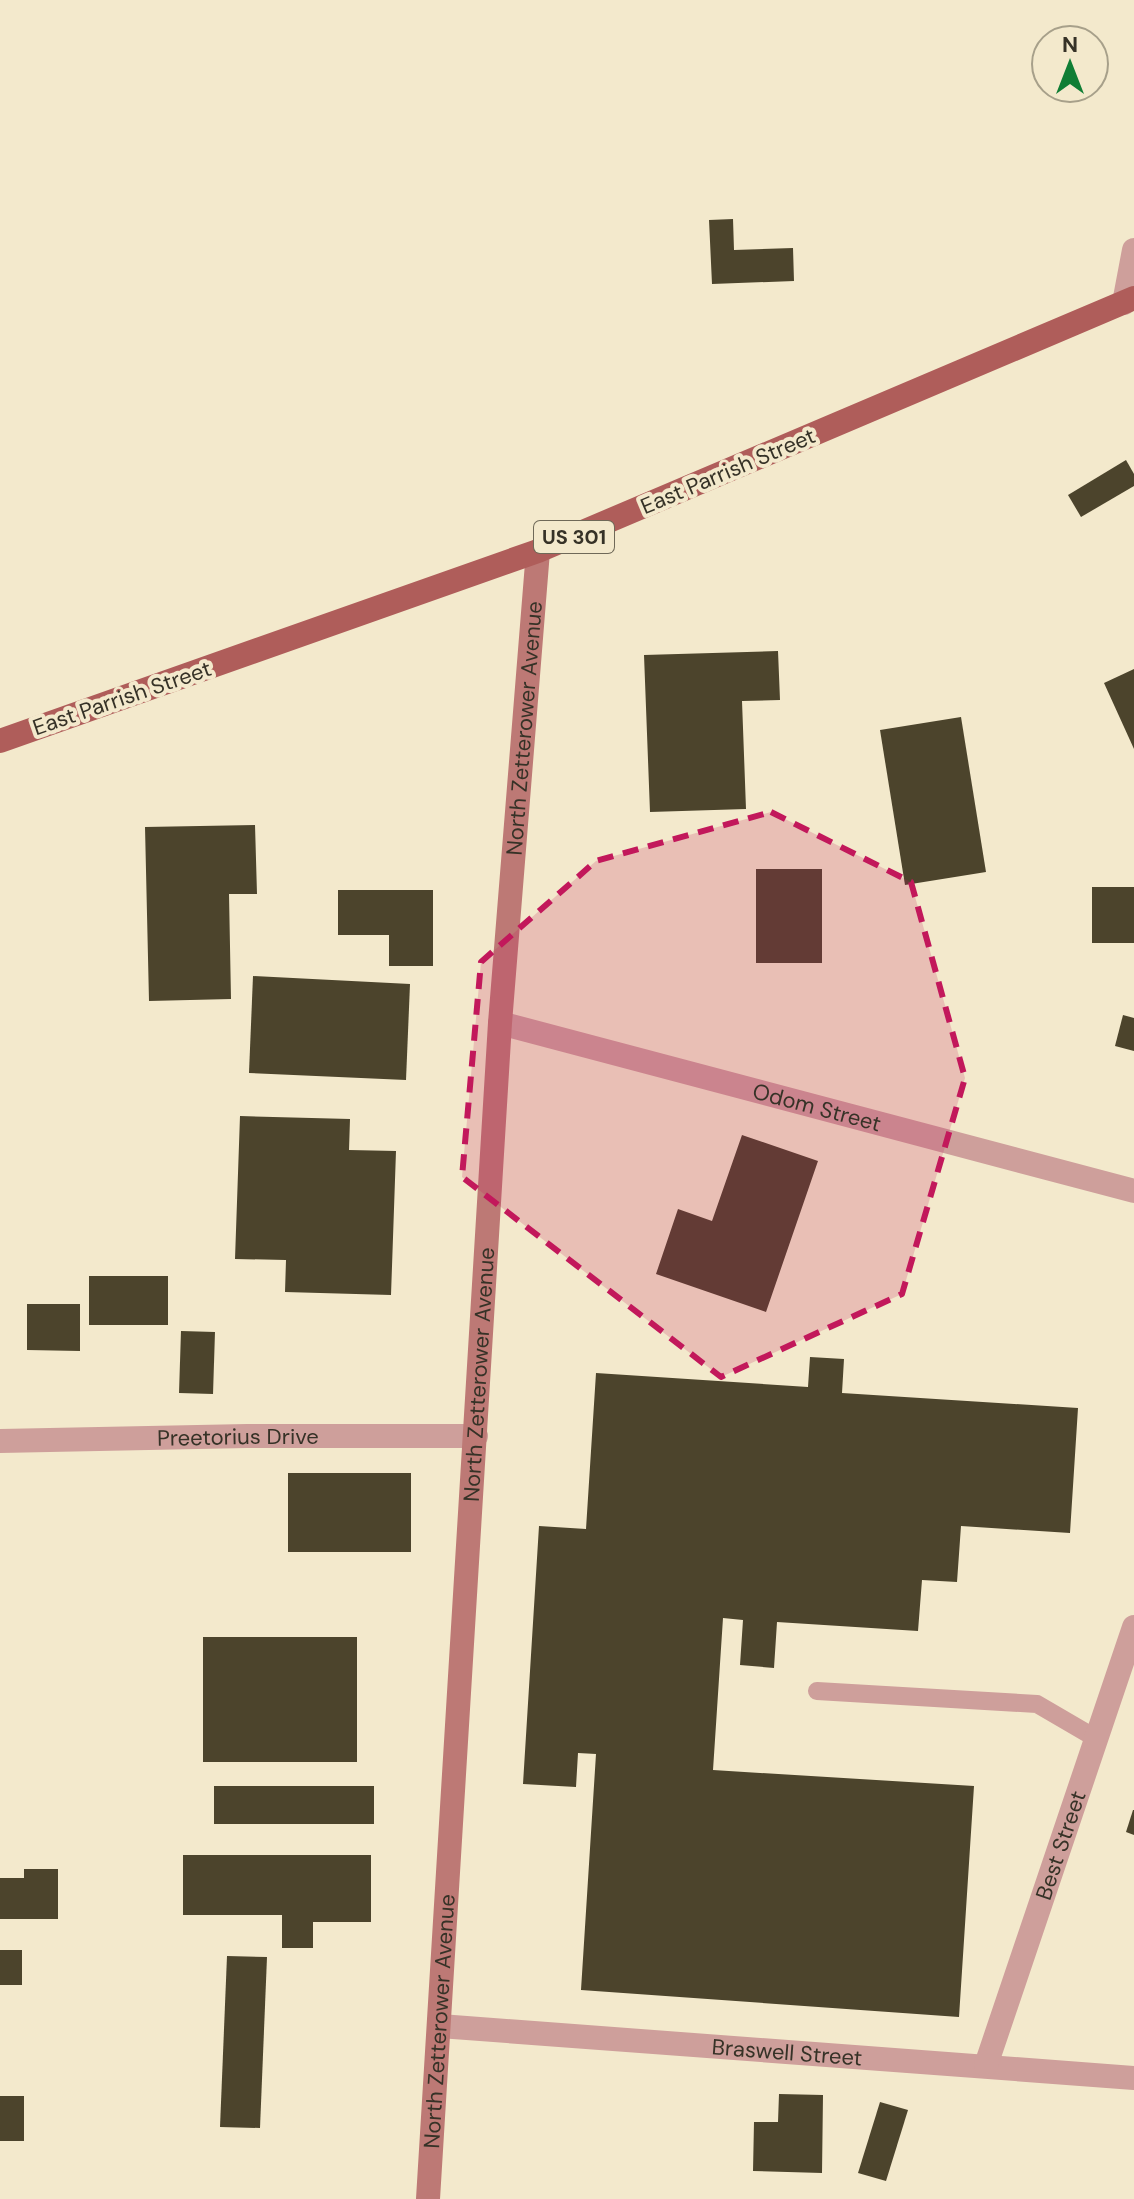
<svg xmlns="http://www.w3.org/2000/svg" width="1134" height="2199" font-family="'DM Sans',sans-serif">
<rect width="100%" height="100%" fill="#f3e9cc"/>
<!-- building -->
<g fill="#4c442c">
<path d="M733,219L734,250L793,248L794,281L712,284L709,220Z"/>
<path d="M1126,460L1134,474V486L1081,517L1068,495Z"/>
<path d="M778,651L780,700L742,701L746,809L650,812L644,655Z"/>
<path d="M1134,669V749L1104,683Z"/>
<path d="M961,717L986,872L905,885L880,730Z"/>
<path d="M255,825L257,894H229L231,999L149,1001L145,827Z"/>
<rect x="756" y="869" width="66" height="94"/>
<rect x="1092" y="887" width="42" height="56"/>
<path d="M338,890H433V966H389V935H338Z"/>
<path d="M253,976L410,984L406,1080L249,1073Z"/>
<path d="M1123,1015L1134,1018V1051L1115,1046Z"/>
<path d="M240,1116L350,1119L349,1150L396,1151L391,1295L285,1292L286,1260L235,1259Z"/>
<path d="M742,1135L818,1161L766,1312L656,1274L678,1209L712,1221Z"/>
<rect x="89" y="1276" width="79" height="49"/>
<path d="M27,1304H80V1351L27,1350Z"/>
<path d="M181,1331L215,1332L213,1394L179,1393Z"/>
<path d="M810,1357L844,1359L842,1393L1078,1408L1070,1533L961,1526L957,1582L922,1580L918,1631L777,1622L774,1668L740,1665L743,1620L723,1618L713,1770L974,1786L959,2017L581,1990L596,1754L578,1753L576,1787L523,1784L539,1526L586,1529L596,1373L808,1387Z"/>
<rect x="288" y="1473" width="123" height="79"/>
<rect x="203" y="1637" width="154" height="125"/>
<rect x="214" y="1786" width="160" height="38"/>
<path d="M1133,1810H1134V1835L1126,1832Z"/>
<path d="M183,1855H371V1922H313V1948H282V1915H183Z"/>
<path d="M24,1869H58V1919H0V1878H24Z"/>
<rect x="0" y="1950" width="22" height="35"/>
<path d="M227,1956L267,1957L260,2128L220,2127Z"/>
<path d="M779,2094L823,2095L822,2173L753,2171L754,2122H778Z"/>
<rect x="0" y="2096" width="24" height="45"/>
<path d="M880,2102L908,2110L886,2181L858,2173Z"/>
</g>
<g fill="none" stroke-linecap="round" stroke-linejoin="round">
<!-- lane -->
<path stroke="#ce9f9b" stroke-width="18" d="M817,1691L1037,1704L1097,1739"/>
<!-- street -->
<g stroke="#ce9f9b" stroke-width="24">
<path d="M1124,303L1134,250"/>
<path id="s1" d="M500,1023L1134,1191"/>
<path id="s2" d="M0,1441L247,1436H476"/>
<path id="s3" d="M440,2026L1134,2078"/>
<path id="s4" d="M986,2065L1134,1627"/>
</g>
<!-- secondary -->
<path stroke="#bd7975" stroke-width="24" id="s5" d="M428,2199L500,1023L538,551"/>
<!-- primary -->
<path stroke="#af5d5a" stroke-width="24" d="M0,741L538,551L1134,298"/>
</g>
<!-- marked area -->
<path fill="#c2185b" fill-opacity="0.2" stroke="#c2185b" stroke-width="6" stroke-dasharray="16 10" stroke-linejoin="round" d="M771,812L911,882L965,1078L902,1294L721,1377L462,1177L481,962L596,861Z"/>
<g text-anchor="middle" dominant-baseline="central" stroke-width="8" stroke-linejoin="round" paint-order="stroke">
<!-- shield labels -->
<rect fill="#f3e9cc" stroke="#6f6958" stroke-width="2" x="534" y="521" width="80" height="32" rx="6"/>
<g font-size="20" font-weight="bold" fill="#363227">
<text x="574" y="537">US 301</text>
</g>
<!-- street labels -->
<g font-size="22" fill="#363227" stroke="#f3e9cc">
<text transform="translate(728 471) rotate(-23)">East Parrish Street</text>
<text transform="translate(122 698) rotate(-19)">East Parrish Street</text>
<text stroke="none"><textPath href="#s5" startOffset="1474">North Zetterower Avenue</textPath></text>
<text stroke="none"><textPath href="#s1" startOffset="328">Odom Street</textPath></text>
<text stroke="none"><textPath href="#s5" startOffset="826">North Zetterower Avenue</textPath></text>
<text stroke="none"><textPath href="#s2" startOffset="238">Preetorius Drive</textPath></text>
<text stroke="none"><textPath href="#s4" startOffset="232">Best Street</textPath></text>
<text stroke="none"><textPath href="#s5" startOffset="178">North Zetterower Avenue</textPath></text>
<text stroke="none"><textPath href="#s3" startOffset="348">Braswell Street</textPath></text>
</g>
</g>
<!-- north arrow -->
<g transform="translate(1070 64)"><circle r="38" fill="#f3e9cc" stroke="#a7a08a" stroke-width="2"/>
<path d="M0-6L14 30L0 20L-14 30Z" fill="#107e35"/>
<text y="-12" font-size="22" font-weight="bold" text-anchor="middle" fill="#363227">N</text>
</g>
</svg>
